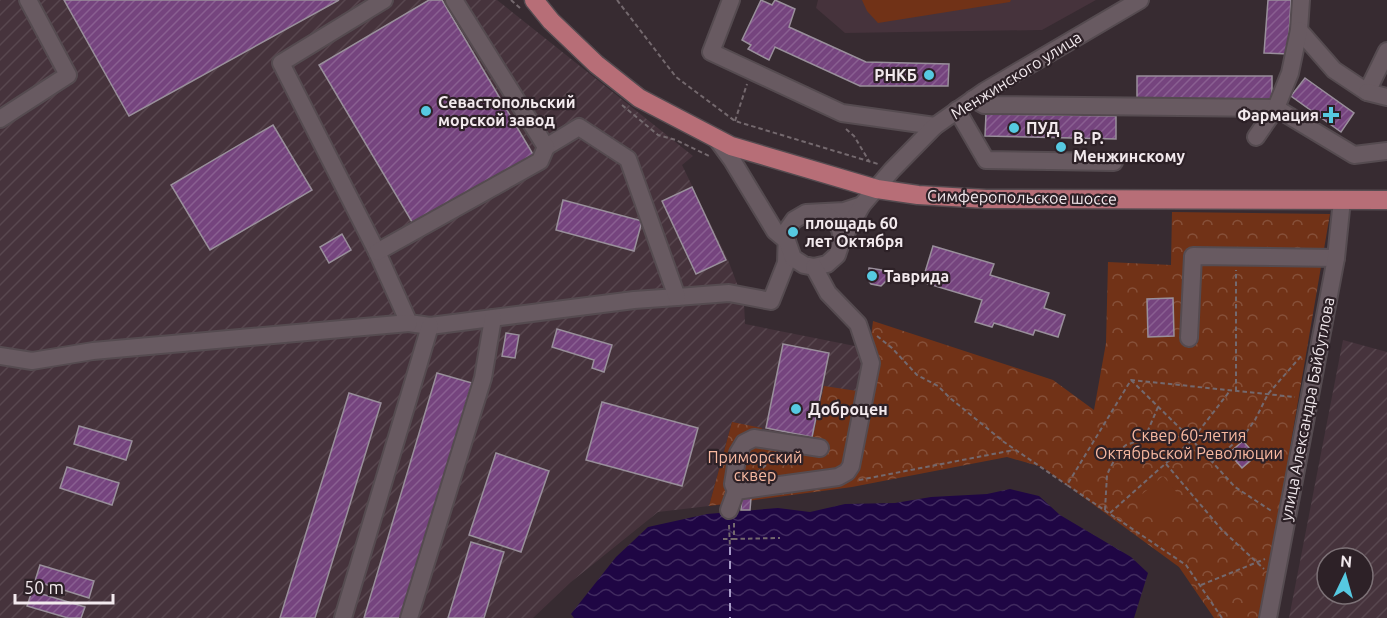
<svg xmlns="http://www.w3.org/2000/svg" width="1387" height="618" font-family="Ubuntu,sans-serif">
<defs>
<pattern id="industrial-furrows" width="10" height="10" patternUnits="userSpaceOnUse" patternTransform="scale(1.5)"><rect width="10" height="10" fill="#46333c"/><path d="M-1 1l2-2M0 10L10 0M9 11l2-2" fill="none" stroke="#58474f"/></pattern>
<pattern id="park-crowns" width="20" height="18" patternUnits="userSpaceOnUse" patternTransform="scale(1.5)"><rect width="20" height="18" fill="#713217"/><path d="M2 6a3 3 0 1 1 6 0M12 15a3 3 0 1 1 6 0" fill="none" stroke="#865039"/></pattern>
<pattern id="water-waves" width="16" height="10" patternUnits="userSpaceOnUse" patternTransform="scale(1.5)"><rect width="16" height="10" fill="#1f0644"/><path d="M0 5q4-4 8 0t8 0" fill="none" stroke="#402a5f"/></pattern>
<pattern id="building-hatch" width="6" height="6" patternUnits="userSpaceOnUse" patternTransform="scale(1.5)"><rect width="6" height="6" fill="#75447e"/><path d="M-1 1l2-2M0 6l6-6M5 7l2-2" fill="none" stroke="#895f91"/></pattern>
</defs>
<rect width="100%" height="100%" fill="#372b31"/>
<!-- built -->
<path fill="#46333c" d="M818,0H1096L1042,30L845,33L816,8Z"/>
<!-- industrial -->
<g fill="url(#industrial-furrows)" fill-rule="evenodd">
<path d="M0,0H497L693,156L682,165L728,260L744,302L745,324L870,349L864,392L812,441L761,432L732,422L709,506L658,512L571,582L533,618H0Z"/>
<path d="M1343,340L1387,352V618H1289ZM1327,558H1363V594H1327Z"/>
</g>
<!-- park -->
<path fill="url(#park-crowns)" d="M1172,212L1330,214L1261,618H1214L1179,567L1042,467L1007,457L852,487L709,506L732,422L762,428L761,431L812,441L824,386L864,392L873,321L1053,380L1094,410L1106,343L1108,262L1171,265Z"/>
<!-- pitch -->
<g fill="#713217">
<path d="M862,0H1011L1010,2L878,23L867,11Z"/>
<path d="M1163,476L1188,506L1167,524L1139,497Z"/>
</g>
<!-- water -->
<path fill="url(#water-waves)" d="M1010,489L1039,496L1060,515L1131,557L1148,573L1134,618H574L571,614L616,557L648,527L707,514L778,508L810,512L845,504L895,503L931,497L987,494Z"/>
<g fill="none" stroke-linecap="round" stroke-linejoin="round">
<!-- ferry -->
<path stroke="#d3cbf2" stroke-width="1.5" stroke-dasharray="8 6" stroke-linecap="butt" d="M730,547V618"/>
</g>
<!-- building -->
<g fill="url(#building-hatch)" stroke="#998f9b" stroke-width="1.5">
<path d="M64,0H339L129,116Z"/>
<path d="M429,0H442L534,156L415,227L319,65Z"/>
<path d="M761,0L772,5L775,0L795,9L789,27L866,62L949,64L948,86H860L775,47L769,60L748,49L751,45L742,40Z"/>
<path d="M1268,0H1291L1288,54L1264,53Z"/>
<path d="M1137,76H1272V101L1137,100Z"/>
<path d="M1305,78L1354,113L1341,132L1291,96Z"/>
<path d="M986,114L1116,116V139L985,136Z"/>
<path d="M273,125L312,190L210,250L171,185Z"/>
<path d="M692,187L726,260L696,274L662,201Z"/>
<path d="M563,200L642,221L634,251L556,230Z"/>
<path d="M342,234L351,250L329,263L320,247Z"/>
<path d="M933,246L994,264L990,275L1049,293L1044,308L1065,315L1058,337L1035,330L1033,335L994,323L992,327L975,322L982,300L922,282Z"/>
<path d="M869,268L894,272V280L888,279L881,286L871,284L868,280Z"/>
<path d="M1173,298L1174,336L1148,337L1147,299Z"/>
<path d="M557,329L612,345L604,372L592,368L594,360L552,347Z"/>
<path d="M506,333L519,335L515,358L502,356Z"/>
<path d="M783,344L829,353L812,437L766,428Z"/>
<path d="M437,373L472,383L402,618H364Z"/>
<path d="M349,393L381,403L315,618H280Z"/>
<path d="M602,402L698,428L682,486L586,460Z"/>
<path d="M79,426L132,441L126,460L74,444Z"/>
<path d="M1243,441L1256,456L1242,468L1229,453Z"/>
<path d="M496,453L549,471L521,552L469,535Z"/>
<path d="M67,467L119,483L112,505L60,488Z"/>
<path d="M742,498H751L750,510H741Z"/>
<path d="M471,542L504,552L484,618H448Z"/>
<path d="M40,565L94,581L89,598L35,581Z"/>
<path d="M32,591L85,607L81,618H68L27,606Z"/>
</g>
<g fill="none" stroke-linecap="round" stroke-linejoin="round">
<!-- minor casing -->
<g stroke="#554b50" stroke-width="20">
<g id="minor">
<path d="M384,0L281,63L377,252L409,323L430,326L634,300L677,297L729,293L771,301L786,263L787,230L794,220L806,213L844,211L862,205"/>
<path d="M731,0L711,52L842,113L935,126"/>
<path d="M1301,0L1299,30L1334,70L1367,92L1387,51"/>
<path d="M1367,92L1387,97"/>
<path d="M973,99L984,105L1276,108L1354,155L1387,151"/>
<path d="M957,110L986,160L1114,162"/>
<path d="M0,119L68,75L28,0"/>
<path d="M1256,137L1276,108L1290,73L1299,30"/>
<path d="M716,138L732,160L775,231L787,241L793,258L804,265L814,267L827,264L837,255L842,240L840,229L834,220L822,213"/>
<path d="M546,147L579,127L628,159L677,297"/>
<path d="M842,240L862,205L892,170L935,126L985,91L1140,0"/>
<path d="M377,252L540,161L546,147L454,0"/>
<path d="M1189,338L1193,256L1336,258"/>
<path d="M0,356L32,361L93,351L409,323"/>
<path d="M736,491L733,484L738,453L744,443L754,438L820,448"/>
<path d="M729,510L736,491L838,477L847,472L851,466L871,363L858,324L828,293L814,267"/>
<path d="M343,618L430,326"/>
<path d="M409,618L483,378L493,318"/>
<path d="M1268,618L1336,258L1342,200"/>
</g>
</g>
<!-- major casing -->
<g stroke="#554b50" stroke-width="21">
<path id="major" d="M534,0L551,21L596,64L639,98L731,146L877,189L918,195L986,199L1387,200"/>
</g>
<!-- path -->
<g stroke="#74696e" stroke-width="2" stroke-dasharray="4.5 3" stroke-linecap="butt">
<path d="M511,0L520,8"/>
<path d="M617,0L676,77L735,121L878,164"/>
<path d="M622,105L658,135L676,140L709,156"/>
<path d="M735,121L747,84"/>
<path d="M846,129L854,136L869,161"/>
<path d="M877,336L892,348L917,375L938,386L950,398L1004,442L1067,485"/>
<path d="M1131,380L1192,440L1235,487L1273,512"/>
<path d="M1236,391V270"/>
<path d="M1212,462L1245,434L1255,420L1268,394L1302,355"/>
<path d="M1166,464L1222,530L1264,569"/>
<path d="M757,473L777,455"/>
<path d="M859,480L1014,450"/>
<path d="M1105,510L1107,475L1110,468L1121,449L1126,445L1141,440L1146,435L1158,407"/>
<path d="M1110,513L1192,440L1229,392"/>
<path d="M734,523V539L780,538"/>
<path d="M729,525L730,547"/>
<path d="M723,539H734"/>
<path d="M1201,585L1265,559"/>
<path d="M1222,618L1186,565L1067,485L1131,380L1295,397"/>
</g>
<!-- minor -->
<use href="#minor" stroke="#685a61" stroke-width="16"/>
<!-- major -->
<use href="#major" stroke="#b76e77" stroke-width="18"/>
</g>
<!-- markers -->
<g fill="#56c9e1" stroke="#2d2127" stroke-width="2">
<circle cx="929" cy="75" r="6"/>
<circle cx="426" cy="111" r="6"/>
<path d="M1328 106h6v6h6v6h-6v6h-6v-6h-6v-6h6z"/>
<circle cx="1014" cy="128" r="6"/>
<circle cx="1061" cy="147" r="6"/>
<circle cx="793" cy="232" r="6"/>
<circle cx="872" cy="276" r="6"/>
<circle cx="796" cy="409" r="6"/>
</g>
<g text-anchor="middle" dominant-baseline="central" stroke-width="4.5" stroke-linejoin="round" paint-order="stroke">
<!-- poi labels -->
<g font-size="16" font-weight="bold" fill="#f2e9ed" stroke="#2d2127" text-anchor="start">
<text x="917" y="75" text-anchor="end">РНКБ</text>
<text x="438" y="102">Севастопольский<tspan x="438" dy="18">морской завод</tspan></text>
<text x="1319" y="115" text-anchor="end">Фармация</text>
<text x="1026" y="128">ПУД</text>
<text x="1073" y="138">В. Р.<tspan x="1073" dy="18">Менжинскому</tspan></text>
<text x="805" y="223">площадь 60<tspan x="805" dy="18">лет Октября</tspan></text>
<text x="884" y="276">Таврида</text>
<text x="808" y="409">Доброцен</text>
</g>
<!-- street labels -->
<g font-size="16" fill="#f2e9ed" stroke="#2d2127">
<text transform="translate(1016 75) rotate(-32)">Менжинского улица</text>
<text transform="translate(1022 197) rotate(1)">Симферопольское шоссе</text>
<text transform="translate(1307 409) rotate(-79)">улица Александра Байбутлова</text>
</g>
<!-- park labels -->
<g font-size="16" fill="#f9b9a1" stroke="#2d2127">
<text x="1189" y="435">Сквер 60-летия<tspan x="1189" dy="18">Октябрьской Революции</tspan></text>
<text x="755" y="457">Приморский<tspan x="755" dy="18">сквер</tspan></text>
</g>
</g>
<!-- north arrow -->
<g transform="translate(1345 576) rotate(5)"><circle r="28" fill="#2d2127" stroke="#7c7176" stroke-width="1.5"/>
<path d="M0-4.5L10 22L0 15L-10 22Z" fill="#56c9e1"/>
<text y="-9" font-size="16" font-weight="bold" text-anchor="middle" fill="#f2e9ed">N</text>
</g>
<!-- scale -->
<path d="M15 594v9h98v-9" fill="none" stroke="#f2e9ed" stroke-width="3"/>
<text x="24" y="594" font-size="18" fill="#f2e9ed" stroke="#2d2127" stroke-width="4.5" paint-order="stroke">50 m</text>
</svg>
